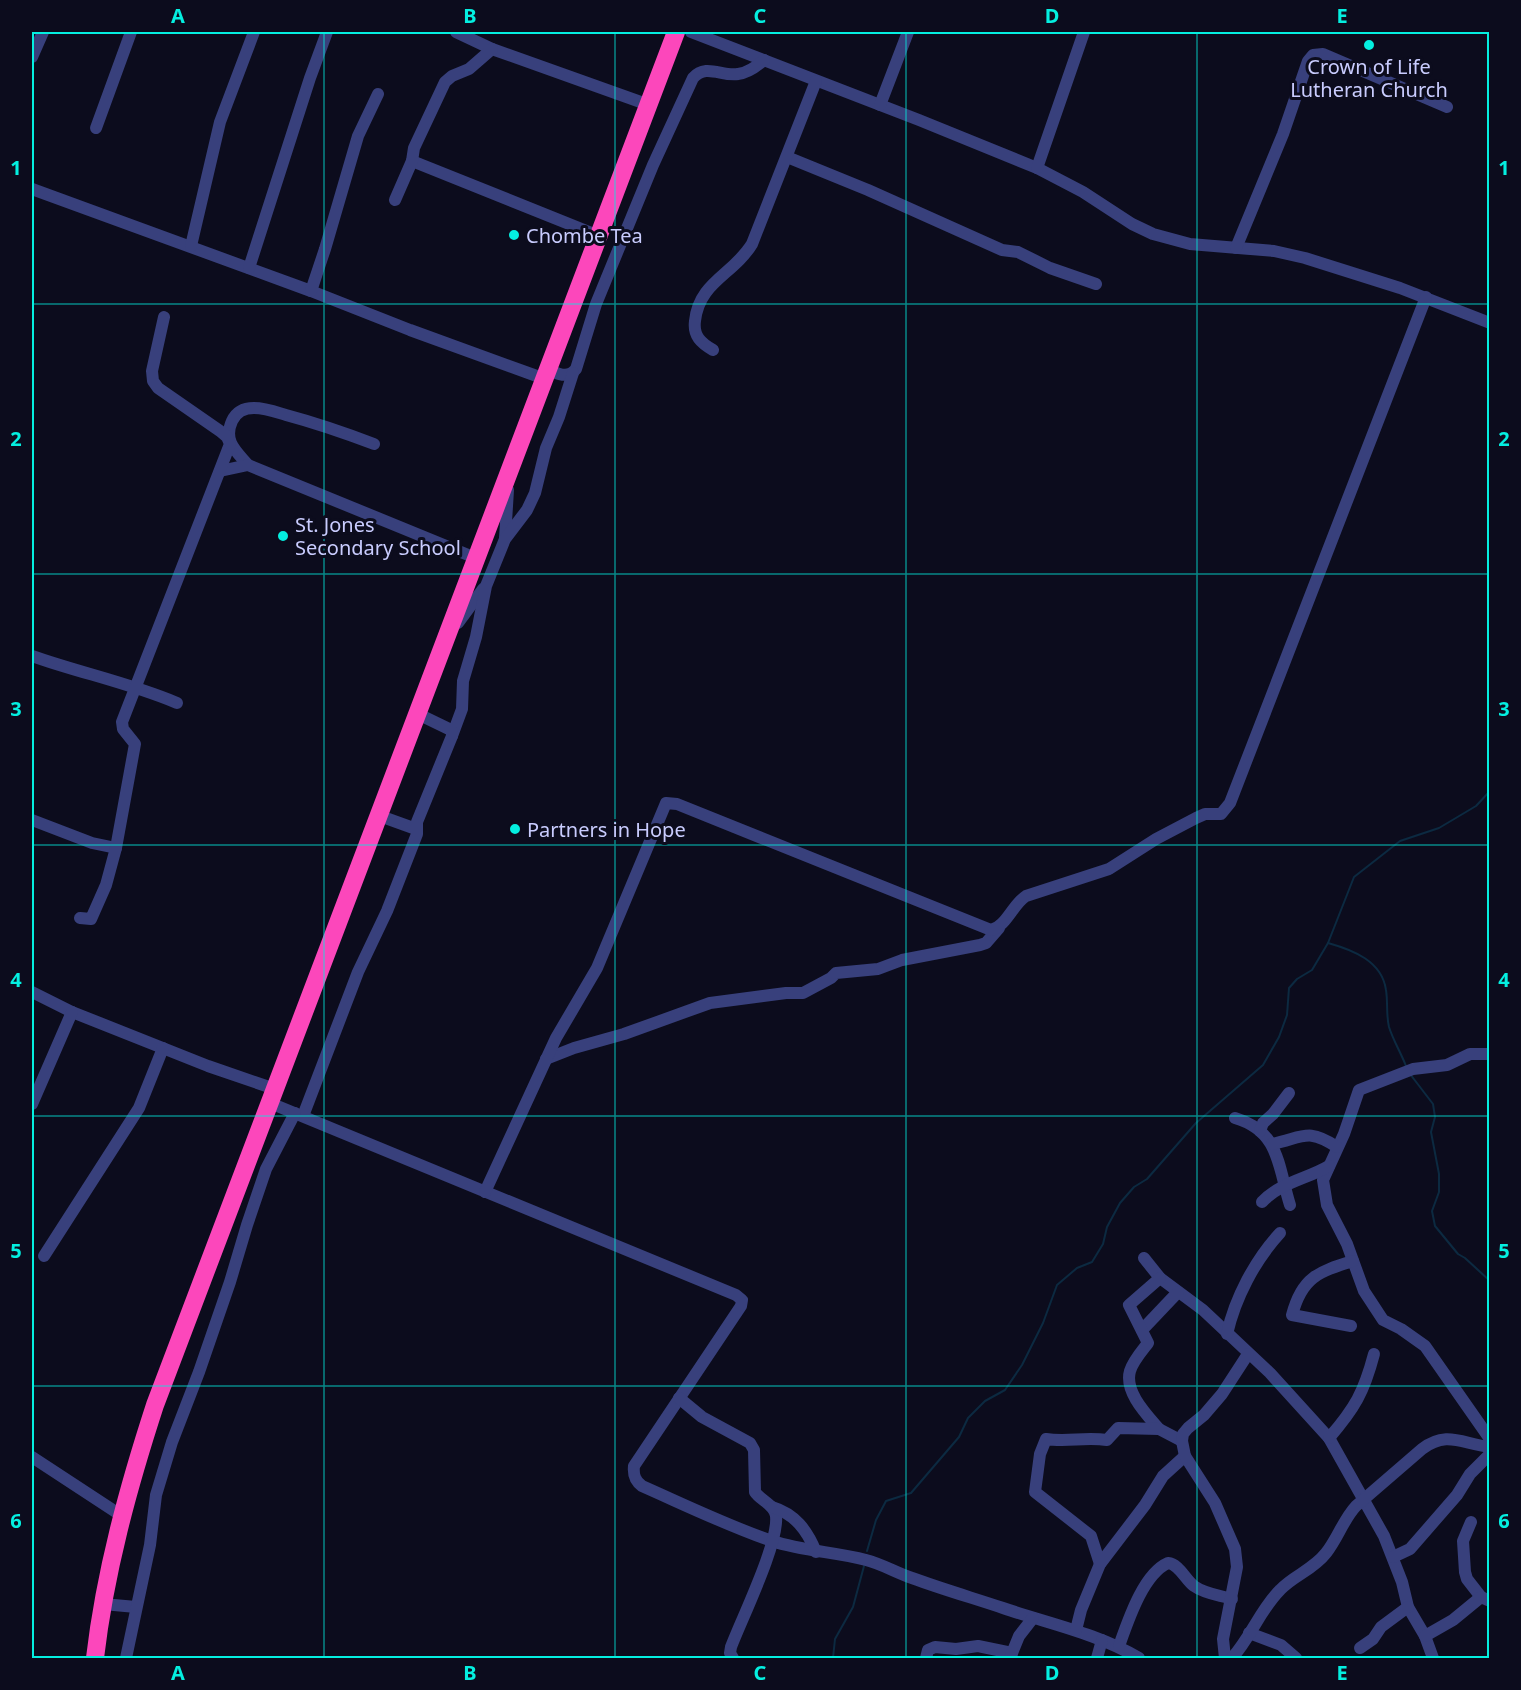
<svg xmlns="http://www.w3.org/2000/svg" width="1521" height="1690" font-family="'Noto Sans',sans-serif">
<rect width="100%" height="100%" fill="#0c0c1d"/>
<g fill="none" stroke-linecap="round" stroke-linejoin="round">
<!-- stream -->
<g stroke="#0c2a41" stroke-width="2">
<path d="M1328,943C1353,950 1382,961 1386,990C1388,1002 1386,1015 1389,1027C1393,1040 1401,1053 1406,1066"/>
<path d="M1410,1074L1433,1104L1435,1117L1431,1132L1439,1174V1192L1432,1211L1435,1226L1458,1254L1465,1258L1490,1281"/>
<path d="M867,1551L876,1520L886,1501L911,1493L959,1437L968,1418L985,1401L1005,1390L1022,1365L1043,1323L1057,1285L1077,1268L1092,1262L1103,1244L1107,1227L1120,1203L1134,1187L1147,1179L1196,1123L1263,1065L1279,1037L1287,1015L1289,988L1297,979L1312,970L1328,943L1354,877L1400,841L1439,828L1476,806L1490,791"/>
<path d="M833,1658L835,1639L853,1607L864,1566"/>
</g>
<!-- minor -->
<g stroke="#38407c" stroke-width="12">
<path d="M456,32L492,49L649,105"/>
<path d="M691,32L919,120L1037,168L1083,192L1132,224L1153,234L1190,244L1274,251L1305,258L1400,288L1490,323"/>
<path d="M32,57L43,32"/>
<path d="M880,105L908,32"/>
<path d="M96,128L131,32"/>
<path d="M787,157L868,190L1002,250L1018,252L1050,268L1096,284"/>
<path d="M412,161L599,236"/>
<path d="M1037,168L1084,32"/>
<path d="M32,189L311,291L410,330L545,379"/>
<path d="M395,200L412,161L414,148L445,82L452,76L469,69L492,49"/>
<path d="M191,246L220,122L254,32"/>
<path d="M1236,248L1283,134L1308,61L1313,55L1323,54L1447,107"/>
<path d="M249,268L310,78L327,32"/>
<path d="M311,291L325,249L358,136L378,94"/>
<path d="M713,350C701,343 693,336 695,321C699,282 733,275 752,244L816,81"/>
<path d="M548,370C559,374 568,379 576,369L596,304L653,165L693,78C706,63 722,77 738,74C748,73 756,67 764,60"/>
<path d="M248,465C236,451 223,441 232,421C236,412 244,408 254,408C265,408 276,412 286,415C316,423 345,433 374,444"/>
<path d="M220,471L248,465L478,559"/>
<path d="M505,538L508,490"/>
<path d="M458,623L483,589"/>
<path d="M32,656C80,673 130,683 177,703"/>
<path d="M452,736L462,709L463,681L476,637L486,586L505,539L527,510L535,493L546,448L559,417L573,373"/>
<path d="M380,816L416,829"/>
<path d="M32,820L92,843L116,848"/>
<path d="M80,918L91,919L106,885L116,848L135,744L123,729L122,722L230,444L227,437L220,431L158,388L153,381L152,371L164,317"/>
<path d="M32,992L72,1012L208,1066L275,1089"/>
<path d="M1490,1054H1470L1447,1065L1413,1069L1359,1090L1344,1134L1323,1180L1327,1205L1347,1244L1364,1291L1383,1320L1401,1329L1425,1346L1490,1439"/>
<path d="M546,1059L574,1048L624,1034L710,1003L786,993H803L831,978L836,973L878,969L902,960L980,945L986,943L999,928"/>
<path d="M270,1103L736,1295L742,1300L741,1306L634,1466C633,1475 635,1481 642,1486C685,1505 728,1526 772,1541C803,1551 835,1552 866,1560C882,1564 897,1573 912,1578C942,1589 973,1598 1003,1608C1050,1624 1096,1633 1139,1658"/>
<path d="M32,1104L72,1012"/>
<path d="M303,1116L358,972L387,911L417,834V822L452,736V732L449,729L418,714"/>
<path d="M1235,1118C1280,1131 1278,1167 1290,1205"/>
<path d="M1260,1131L1263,1123L1273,1114L1289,1093"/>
<path d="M1272,1144C1303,1138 1307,1127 1337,1147"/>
<path d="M485,1192L556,1038L597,968L666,803L677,804L991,930C1006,927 1013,904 1026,896L1109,869L1156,839L1196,818L1205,814H1221L1230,803L1426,297"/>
<path d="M1262,1202C1281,1182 1307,1179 1329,1166"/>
<path d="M44,1256L139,1108L163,1048"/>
<path d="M1144,1258L1160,1278L1203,1310L1270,1373L1329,1438L1384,1536L1402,1582L1408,1607L1425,1636L1433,1658"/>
<path d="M1351,1326L1292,1315C1302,1277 1318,1272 1353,1261"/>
<path d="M1142,1330L1178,1292"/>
<path d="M1227,1334C1235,1298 1255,1260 1280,1233"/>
<path d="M679,1398L702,1417L750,1443L754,1450L755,1492C760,1500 775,1505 776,1516C779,1543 742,1618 731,1647L730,1653L733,1658"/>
<path d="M1159,1429C1147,1415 1124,1392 1130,1371C1133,1361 1141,1352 1148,1343L1129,1305L1160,1278"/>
<path d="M1329,1438C1355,1408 1364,1392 1374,1354"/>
<path d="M32,1457L122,1516"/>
<path d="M772,1507C795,1514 807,1530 816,1552"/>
<path d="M1471,1522L1463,1541L1465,1572L1467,1579L1481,1597"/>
<path d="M1393,1557L1410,1549L1457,1495L1470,1474L1490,1454"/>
<path d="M1100,1564L1091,1536L1035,1492L1040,1454L1046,1439C1067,1442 1085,1437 1107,1440L1118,1428L1159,1429L1182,1441"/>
<path d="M103,1604L136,1607"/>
<path d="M1076,1630L1081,1610L1100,1564L1145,1505L1163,1476L1185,1456"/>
<path d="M1249,1633L1281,1645L1296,1658"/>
<path d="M1425,1636L1453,1620L1481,1597L1490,1601"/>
<path d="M1119,1646C1128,1621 1143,1574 1168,1563C1179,1564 1185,1579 1194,1586C1205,1594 1219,1595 1232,1599"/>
<path d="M1360,1648L1373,1639L1381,1627L1408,1607"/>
<path d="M126,1658L150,1545L156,1495L172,1442L199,1372L230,1282L247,1225L266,1169L295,1113"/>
<path d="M926,1658L928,1650L935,1647L956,1649L978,1646L1012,1653"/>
<path d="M1010,1658L1019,1636L1033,1618"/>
<path d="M1097,1658L1102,1640"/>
<path d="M1225,1658L1223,1639L1237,1567L1235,1549L1215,1503L1185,1456L1182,1441L1183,1434L1188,1428L1204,1415L1222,1394L1248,1354"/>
<path d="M1232,1658C1251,1637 1260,1610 1280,1590C1294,1575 1313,1570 1326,1553C1338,1538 1343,1520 1356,1506L1422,1449C1447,1430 1462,1444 1490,1447"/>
</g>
<!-- highway -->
<path stroke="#fc47bb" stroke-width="18" d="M95,1658C105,1572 128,1488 155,1405L676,32"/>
</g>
<!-- grid -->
<path fill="none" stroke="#04efe0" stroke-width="1.5" stroke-opacity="0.55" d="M324,32V1658M615,32V1658M906,32V1658M1197,32V1658M32,304H1490M32,574H1490M32,845H1490M32,1116H1490M32,1386H1490"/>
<!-- markers -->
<g fill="#04efe0" stroke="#0c0c1d" stroke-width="2">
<circle cx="1369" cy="45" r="6"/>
<circle cx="514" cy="235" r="6"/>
<circle cx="283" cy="536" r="6"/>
<circle cx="515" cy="829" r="6"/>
</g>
<g text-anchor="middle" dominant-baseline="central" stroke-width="6" stroke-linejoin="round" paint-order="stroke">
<!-- poi labels -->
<g font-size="20" fill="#c9ccfe" stroke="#0c0c1d" text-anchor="start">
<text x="1369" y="66" text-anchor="middle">Crown of Life<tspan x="1369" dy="23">Lutheran Church</tspan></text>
<text x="526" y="235">Chombe Tea</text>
<text x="295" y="524">St. Jones<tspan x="295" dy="23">Secondary School</tspan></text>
<text x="527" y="829">Partners in Hope</text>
</g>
</g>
<!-- border -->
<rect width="1521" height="1690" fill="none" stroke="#0c0c1d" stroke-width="66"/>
<rect x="33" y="33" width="1455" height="1624" fill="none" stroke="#04efe0" stroke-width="2"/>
<g font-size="20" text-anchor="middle" font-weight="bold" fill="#04efe0">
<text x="178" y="23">A</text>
<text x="470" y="23">B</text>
<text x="760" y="23">C</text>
<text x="1052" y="23">D</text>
<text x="1342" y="23">E</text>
<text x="16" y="175">1</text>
<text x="1504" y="175">1</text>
<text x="16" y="446">2</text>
<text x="1504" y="446">2</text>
<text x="16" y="716">3</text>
<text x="1504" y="716">3</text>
<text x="16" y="987">4</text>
<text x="1504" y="987">4</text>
<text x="16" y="1258">5</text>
<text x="1504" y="1258">5</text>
<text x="16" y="1528">6</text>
<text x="1504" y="1528">6</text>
<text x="178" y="1680">A</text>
<text x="470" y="1680">B</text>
<text x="760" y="1680">C</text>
<text x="1052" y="1680">D</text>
<text x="1342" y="1680">E</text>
</g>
</svg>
